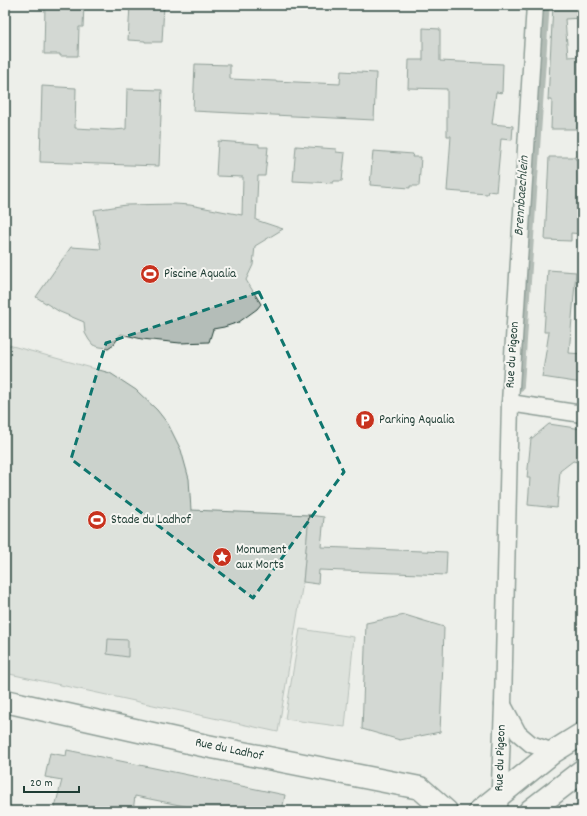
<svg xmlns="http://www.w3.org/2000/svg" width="587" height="816" font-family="Dekko,sans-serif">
<rect width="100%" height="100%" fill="#edefea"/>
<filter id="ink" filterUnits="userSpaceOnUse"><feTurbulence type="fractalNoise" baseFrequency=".025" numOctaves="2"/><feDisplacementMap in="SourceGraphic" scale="8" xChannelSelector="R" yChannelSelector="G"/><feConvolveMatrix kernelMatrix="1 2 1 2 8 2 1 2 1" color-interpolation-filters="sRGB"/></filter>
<g filter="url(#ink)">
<!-- green -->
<g fill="#cbd2cc" stroke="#758880">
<path d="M5,344L110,373L136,390L157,410L168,424L181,450L189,479L191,510L309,515L303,582L278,732L5,673Z"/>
<path d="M300,629L354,637L345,727L285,719Z"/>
</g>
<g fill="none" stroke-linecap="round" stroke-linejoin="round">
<!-- stream -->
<path stroke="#6c7e77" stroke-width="5.5" d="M521,388L547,5"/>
</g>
<!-- building -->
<g fill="#b4bdb8" stroke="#1f3d34">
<path d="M45,5H84L83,27H79L78,56H60V54H44Z"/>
<path d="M130,5H164L162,42H145V41L128,40Z"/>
<path d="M553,5H582V18L565,19L568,57L582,56V102H580L579,129H551L552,100H548Z"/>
<path d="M423,28L440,29V61L503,64L502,93L496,92L492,124L513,126L512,140L501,139L496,192L488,191L487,194L447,191L451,136H447V89L408,88L409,60H423Z"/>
<path d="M195,64L230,65V79L340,84L341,71L376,73L374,120L193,111Z"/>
<path d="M42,86L76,88L75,128L113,130L126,129L127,89L162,90L159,166L40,162Z"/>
<path d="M218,141L259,144V147H268L265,176H258L256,220L283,229L255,246L253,265L246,280L261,304L257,309L239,322L224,327L213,329L209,342L180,343L142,339L121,334L114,344L108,348L100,347L93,345L89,340L85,333L84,322L60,312L36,297L71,247L101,249L94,210L126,205L175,204L190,205L242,215L243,177L216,176Z"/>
<path d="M296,146L336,149V152L345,153L342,181H334L333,183L293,181Z"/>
<path d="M373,151L413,154L412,157H421L419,186H410V188L370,185Z"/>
<path d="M549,157H575V159L582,160V234L571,233V241L545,240Z"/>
<path d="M548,270L576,272L569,353L582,354V383L542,377L549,332H544Z"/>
<path d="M549,424L582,429V463L573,461L560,471L557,508L528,505L530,478H527L531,439Z"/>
<path d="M309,515L324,517L321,547L447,552L446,575L319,570L318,584L303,582Z"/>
<path d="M405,615L444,627L443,662L440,732L400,740L362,729L366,623Z"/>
<path d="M108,639L128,640V657L107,654Z"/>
<path d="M67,750L285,795L282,811H209L135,796L133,811H54L62,780L45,777L50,753L66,756Z"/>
</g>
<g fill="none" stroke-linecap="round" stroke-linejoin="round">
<!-- minor casing -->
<g stroke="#1f3d34" stroke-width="19">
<g id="minor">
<path d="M510,403L582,414"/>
<path d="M503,705L518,733L531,744L553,752"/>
<path d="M499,811L503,705L510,403L535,5"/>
</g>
</g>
<!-- secondary casing -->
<g stroke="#1f3d34" stroke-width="25">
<g id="secondary">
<path d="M5,701L202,745L420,788L446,811"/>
<path d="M480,811L553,752L582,734"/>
<path d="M530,811L582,771"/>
</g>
</g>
<!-- minor -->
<use href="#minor" stroke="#f6f6f2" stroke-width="16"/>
<!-- secondary -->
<use href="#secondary" stroke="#f6f6f2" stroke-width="22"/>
</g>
</g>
<!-- marked area -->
<path d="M0 0H587V816H0ZM259,292L344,472L253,598L71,459L106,343Z" fill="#edefea" fill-opacity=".55" fill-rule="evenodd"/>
<path fill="none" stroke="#0f766e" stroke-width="3" stroke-dasharray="8 5" stroke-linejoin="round" d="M259,292L344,472L253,598L71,459L106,343Z"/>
<!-- icons -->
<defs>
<g id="stadium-disc" transform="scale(1)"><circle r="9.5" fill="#c8321e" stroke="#f6f6f2"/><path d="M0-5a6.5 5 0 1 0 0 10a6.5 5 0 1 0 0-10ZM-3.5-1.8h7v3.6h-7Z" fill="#fff"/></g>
<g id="parking-disc" transform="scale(1)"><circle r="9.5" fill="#c8321e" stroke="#f6f6f2"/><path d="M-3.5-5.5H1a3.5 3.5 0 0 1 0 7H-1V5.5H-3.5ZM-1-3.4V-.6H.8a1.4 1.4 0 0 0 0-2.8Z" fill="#fff"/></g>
<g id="sight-disc" transform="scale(1)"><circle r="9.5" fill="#c8321e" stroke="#f6f6f2"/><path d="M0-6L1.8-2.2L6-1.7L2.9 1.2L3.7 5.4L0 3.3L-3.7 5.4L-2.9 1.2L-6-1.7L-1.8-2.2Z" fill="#fff"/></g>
</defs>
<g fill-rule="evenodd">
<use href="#stadium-disc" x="150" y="274"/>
<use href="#parking-disc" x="365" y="420"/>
<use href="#stadium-disc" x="97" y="520"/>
<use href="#sight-disc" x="222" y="557"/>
</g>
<g text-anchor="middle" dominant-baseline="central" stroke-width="4" stroke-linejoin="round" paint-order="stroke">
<!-- poi labels -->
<g font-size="13" fill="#1f3d34" stroke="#f6f6f2" text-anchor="start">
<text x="164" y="274">Piscine Aqualia</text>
<text x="379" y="420">Parking Aqualia</text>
<text x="111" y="520">Stade du Ladhof</text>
<text x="236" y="550">Monument<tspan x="236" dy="15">aux Morts</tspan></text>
</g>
<!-- street labels -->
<g font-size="13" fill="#1f3d34" stroke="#f6f6f2">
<text transform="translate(513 355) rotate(-86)">Rue du Pigeon</text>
<text transform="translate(229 750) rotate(12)">Rue du Ladhof</text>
<text transform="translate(501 758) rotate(-88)">Rue du Pigeon</text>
</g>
<!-- water labels -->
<g font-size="14" font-style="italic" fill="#3f5850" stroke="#f6f6f2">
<text transform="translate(522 196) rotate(-86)">Brennbaechlein</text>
</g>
</g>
<!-- margin -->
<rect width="587" height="816" fill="none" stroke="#f6f6f2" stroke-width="20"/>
<rect x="10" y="10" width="567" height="796" fill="none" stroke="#1f3d34" stroke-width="1.5" filter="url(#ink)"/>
<!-- scale -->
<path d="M24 786v6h55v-6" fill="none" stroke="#1f3d34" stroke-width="2"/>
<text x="30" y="786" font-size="12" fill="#1f3d34" stroke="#f6f6f2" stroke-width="3" paint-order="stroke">20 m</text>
</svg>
